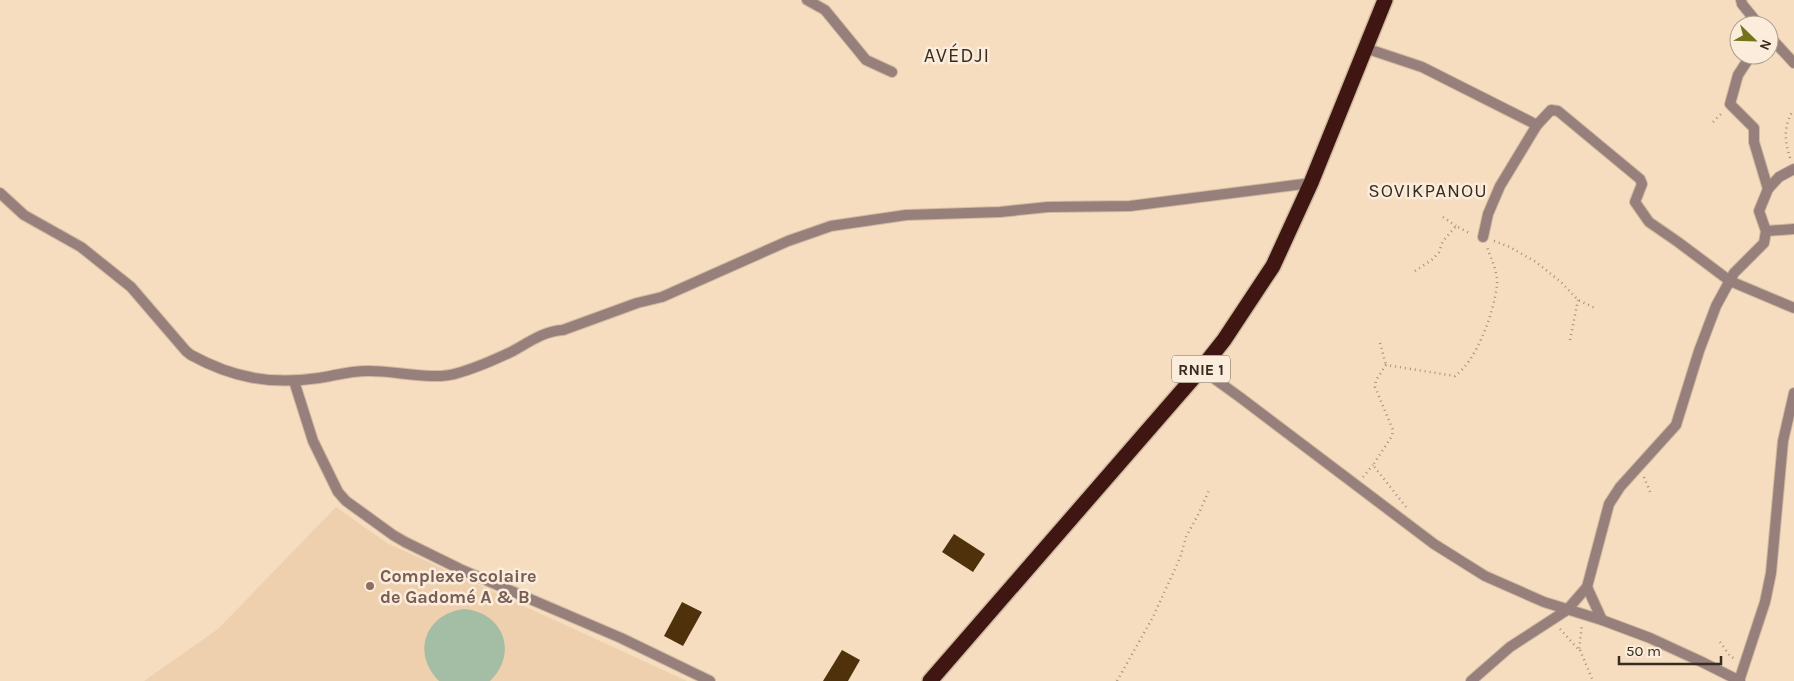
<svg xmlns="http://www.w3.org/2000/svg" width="1794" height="681" font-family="Karla,sans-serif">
<rect width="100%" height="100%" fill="#f6ddc0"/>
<!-- built -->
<path fill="#efd0ae" d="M336,507L387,543L687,681H144L218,629Z"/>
<!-- green -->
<path fill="#a4bda5" d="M464,609C503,612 519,653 490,681H439C411,653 425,614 464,609Z"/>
<!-- building -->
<g fill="#4f320b">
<path d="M954,534L985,554L973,572L942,552Z"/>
<path d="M682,602L702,612L683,646L664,636Z"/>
<path d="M842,650L860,660L848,681H823Z"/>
</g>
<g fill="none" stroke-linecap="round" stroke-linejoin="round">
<!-- street casing -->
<g stroke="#d0baa0" stroke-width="12">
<g id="street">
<path d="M807,0L825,10L866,60L892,72"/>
<path d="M1741,0L1742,4L1759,25"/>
<path d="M1769,36L1794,63"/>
<path d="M1365,48L1422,67L1537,125L1551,110L1558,111L1640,179L1642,184L1635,202L1649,222L1678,242L1730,281L1794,308"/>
<path d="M1751,55L1738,75L1730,104L1754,128V142L1768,189L1779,177L1794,169"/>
<path d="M0,193L24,215L81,247L131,287L186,351L191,355C233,378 271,385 319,378C337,375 353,370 371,371C398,371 433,381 458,373C476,368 494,360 511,352C528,343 543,331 563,330L637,303L662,297L788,241L831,226L906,215L1000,212L1048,207L1130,206L1311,183"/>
<path d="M1766,231L1794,229"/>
<path d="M1483,237L1488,214L1500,186L1537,125"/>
<path d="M1201,369L1241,398L1434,544L1485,576L1544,602L1602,620L1650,638L1702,662L1740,681"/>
<path d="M294,381L313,441L338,492L346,501L393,535L405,542L460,569L621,638L710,681"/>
<path d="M1587,587L1602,620"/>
<path d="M1471,681L1510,647L1567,610L1587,587L1609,504L1620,487L1676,425L1699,351L1716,306L1734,273L1764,243L1766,231L1759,211L1768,189"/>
<path d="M1739,681L1765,602L1771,573L1783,441L1794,393"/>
</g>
</g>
<!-- highway casing -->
<g stroke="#d0baa0" stroke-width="18">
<path id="highway" d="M930,681L1201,369L1224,340L1273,266L1311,183L1385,0"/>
</g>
<!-- path -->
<g stroke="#a3907b" stroke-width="2.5" stroke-dasharray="1 4" stroke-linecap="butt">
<path d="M1713,122L1722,113"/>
<path d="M1790,158C1785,141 1783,129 1792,112"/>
<path d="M1443,217L1456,226"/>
<path d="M1494,241L1508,246L1536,262L1561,282L1578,300L1595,308"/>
<path d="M1415,271L1433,259L1439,252L1443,241L1456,226L1471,234"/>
<path d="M1570,340L1578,300"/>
<path d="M1380,343L1386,365"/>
<path d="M1363,477L1373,465"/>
<path d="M1644,477L1651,494"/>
<path d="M1406,507L1373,465L1392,436L1393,430L1375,387L1376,380L1386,365L1455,376C1477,360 1494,312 1497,285C1498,272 1491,259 1487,247"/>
<path d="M1560,629L1579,650L1582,624"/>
<path d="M1720,642L1730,656L1735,659"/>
<path d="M1580,650L1593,681"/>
<path d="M1117,681L1153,617L1180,558L1186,537L1199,513L1210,488"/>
</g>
<!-- street -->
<use href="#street" stroke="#977f7c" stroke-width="10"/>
<!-- highway -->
<use href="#highway" stroke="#3f1611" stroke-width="15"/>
</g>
<!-- markers -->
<circle fill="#8d6e63" stroke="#fbecdb" stroke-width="2" cx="370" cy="586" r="5"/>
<g text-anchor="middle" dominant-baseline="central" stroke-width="5" stroke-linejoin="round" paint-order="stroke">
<!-- shield labels -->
<rect fill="#fbecdb" stroke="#716659" stroke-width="1" x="1172" y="355.5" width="58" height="27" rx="4"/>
<g font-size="16" font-weight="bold" fill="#362c21">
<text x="1201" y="369">RNIE 1</text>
</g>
<!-- education labels -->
<g font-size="18" font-weight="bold" fill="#785e54" stroke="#fbecdb" text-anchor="start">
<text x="380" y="576">Complexe scolaire<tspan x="380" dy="21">de Gadomé A &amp; B</tspan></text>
</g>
<!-- neighbourhood labels -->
<g font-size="19" letter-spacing="1" fill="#362c21" stroke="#fbecdb">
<text x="1428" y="191">SOVIKPANOU</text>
</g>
<!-- quarter labels -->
<g font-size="20" letter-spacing="1" fill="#362c21" stroke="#fbecdb">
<text x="957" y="55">AVÉDJI</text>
</g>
</g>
<!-- north arrow -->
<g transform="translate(1754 40) rotate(113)"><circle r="24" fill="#fbecdb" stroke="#ac9f91"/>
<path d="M0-4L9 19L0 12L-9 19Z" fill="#74741a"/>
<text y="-8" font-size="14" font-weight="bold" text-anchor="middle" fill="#362c21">N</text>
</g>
<!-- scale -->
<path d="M1619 656v8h102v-8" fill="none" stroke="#362c21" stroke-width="2.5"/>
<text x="1626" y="656" font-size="15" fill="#362c21" stroke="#fbecdb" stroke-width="4" paint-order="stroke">50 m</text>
</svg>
